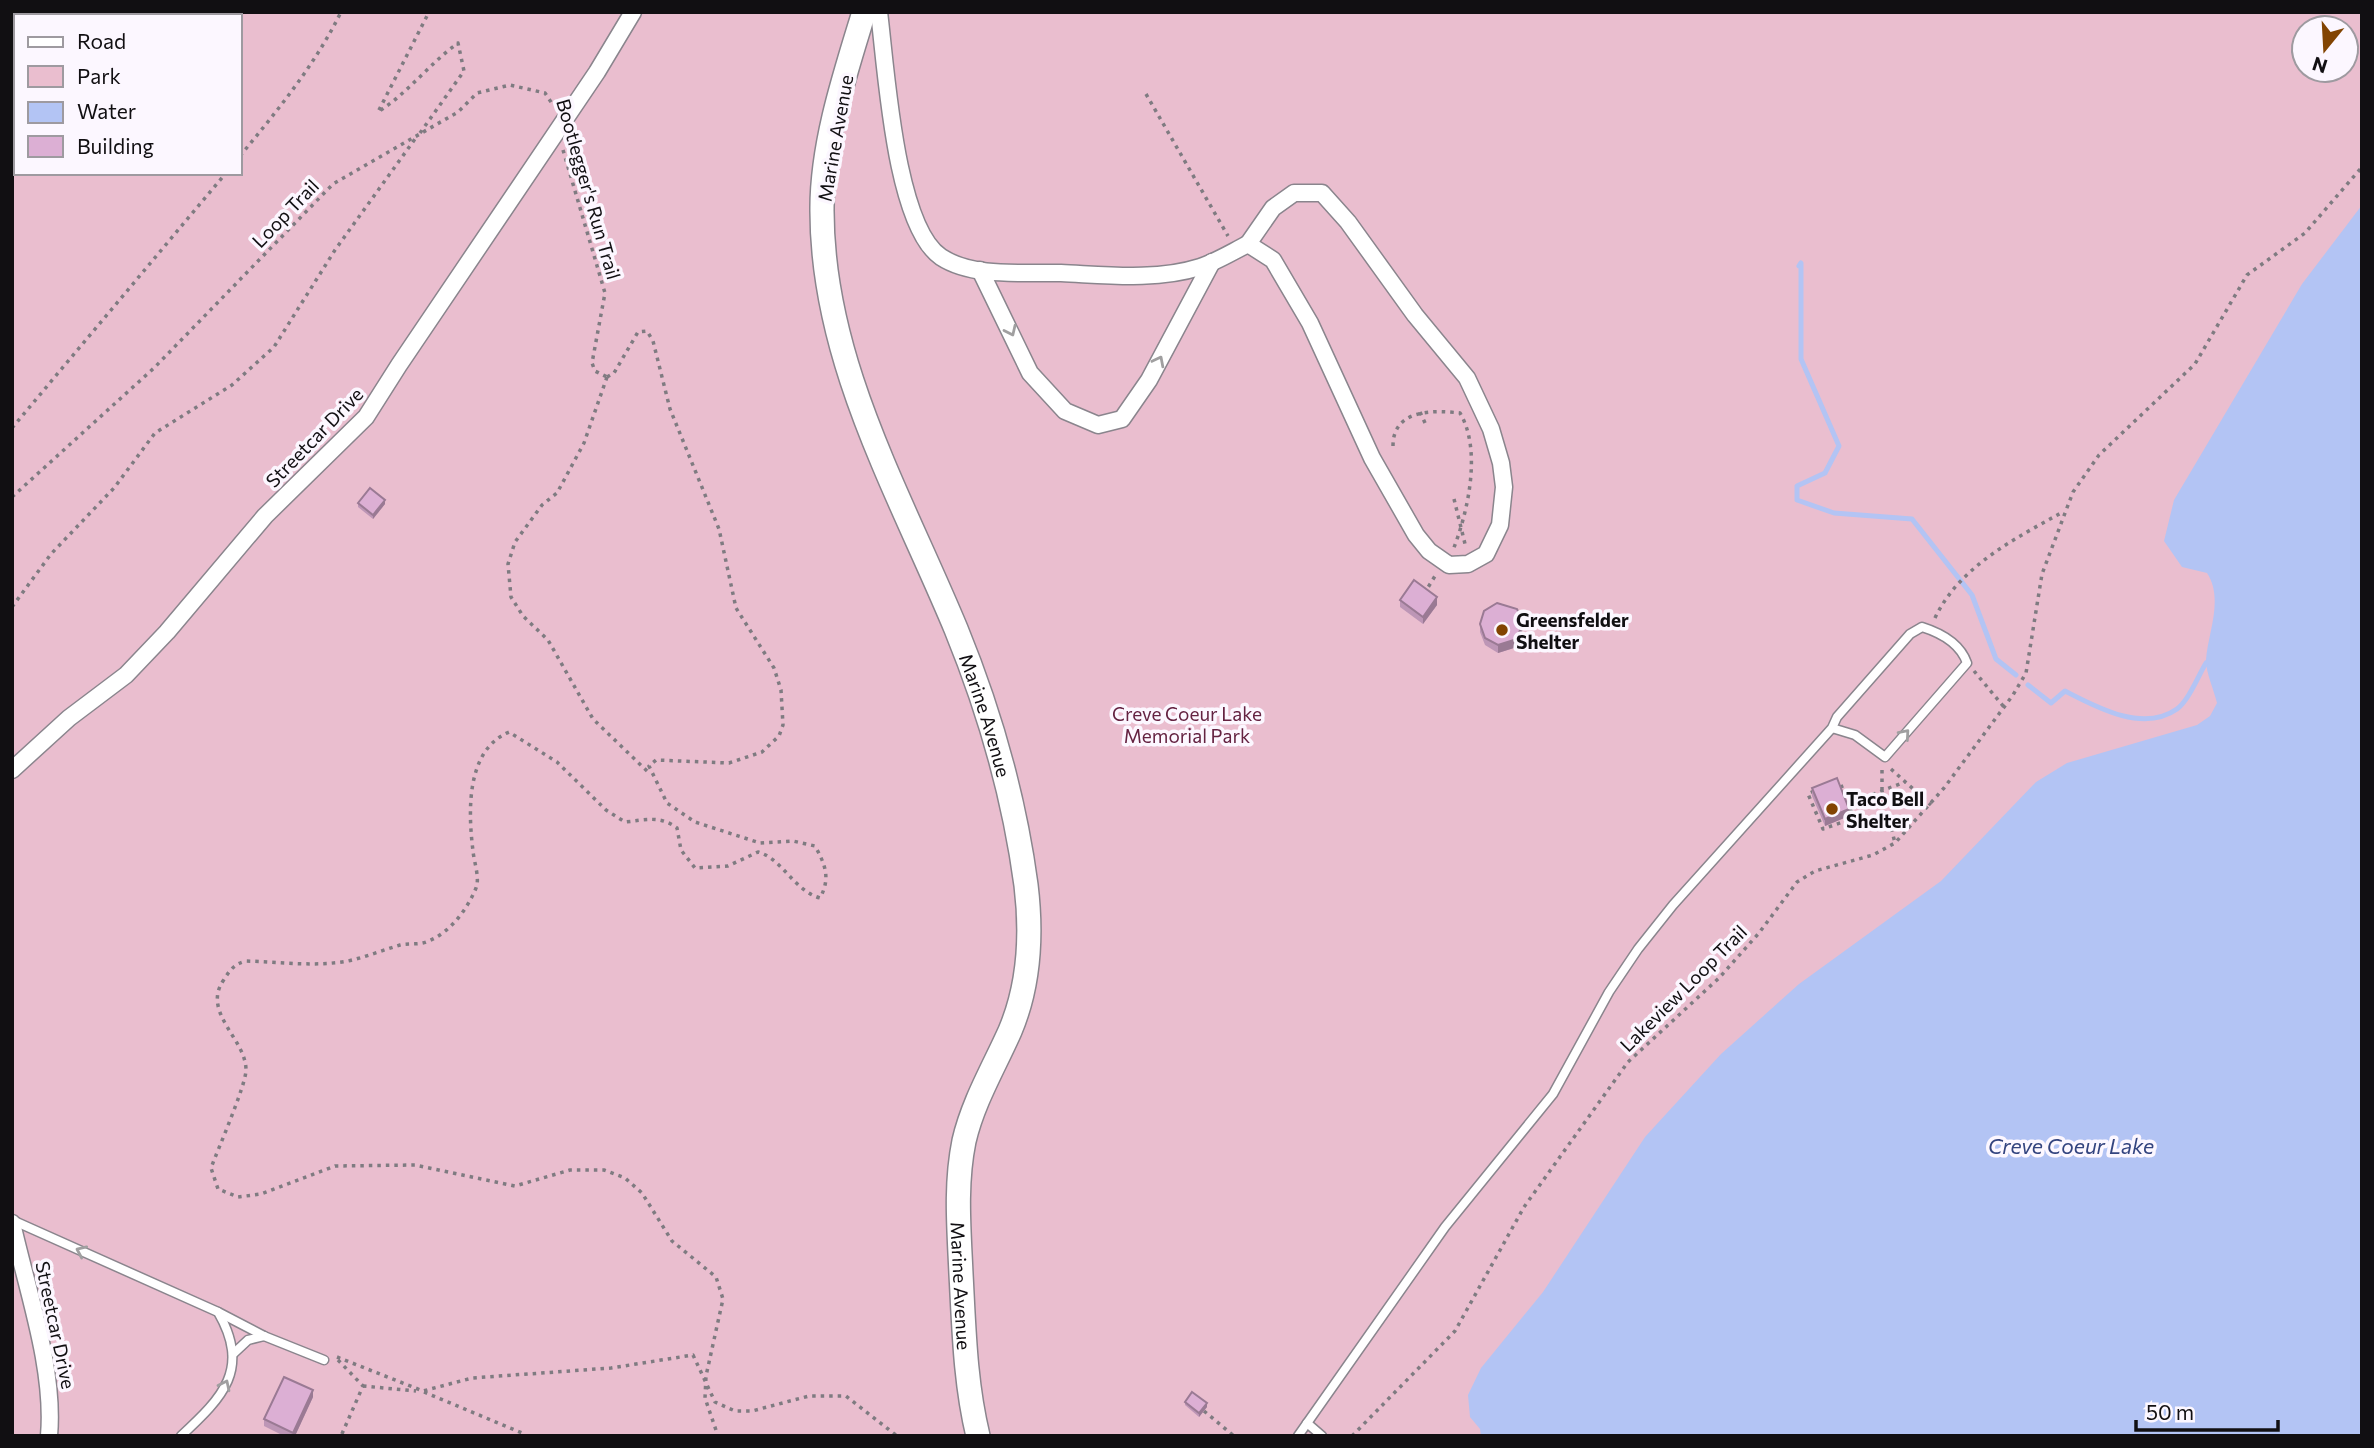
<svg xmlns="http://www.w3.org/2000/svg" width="2374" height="1448" font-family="Commissioner,sans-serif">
<rect width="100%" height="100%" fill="#efeaf3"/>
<!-- green -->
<path fill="#eabecf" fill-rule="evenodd" d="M12,12H2362V1436H12ZM16,16H240V173H16ZM2304,28H2346V70H2304Z"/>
<!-- water -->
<path fill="#b3c4f4" d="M2362,205V1436H1481L1480,1429L1470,1417L1468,1395L1481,1368L1543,1292L1645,1137L1721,1054L1799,984L1941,881L2036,782L2067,763L2197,725L2210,716L2217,703C2214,690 2206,673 2206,660C2208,632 2224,599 2207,573L2182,567L2164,541L2174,500L2302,284Z"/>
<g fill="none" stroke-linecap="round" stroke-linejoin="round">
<!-- stream -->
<g stroke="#b3c4f4" stroke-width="5">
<path d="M1799,266L1801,263V359L1839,446L1825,473L1797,486V500L1834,513L1912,519L1972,595L1996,659L2016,675"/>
<path d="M2028,685L2051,703L2065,691C2096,707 2143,733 2177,709C2189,700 2198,676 2206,663"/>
</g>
<!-- service casing -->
<g stroke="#8a858d" stroke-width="11">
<g id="service">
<path d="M12,1220L218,1312C251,1369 223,1397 181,1436"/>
<path d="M218,1312L264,1336L324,1360"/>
<path d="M233,1354L248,1340L264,1336"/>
<path d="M1307,1423L1322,1436"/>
<path d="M1298,1436L1445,1227L1553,1094L1609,992L1638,949L1673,905L1832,728L1837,717L1910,634L1922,627C1941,633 1960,643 1967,663L1885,757L1855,735L1832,728"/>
</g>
</g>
<!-- minor casing -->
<g stroke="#8a858d" stroke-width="19">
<g id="minor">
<path d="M879,12C886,67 895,226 941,257C973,278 1024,272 1061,273C1106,275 1156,281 1200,267C1216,262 1232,252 1248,244"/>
<path d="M1294,193H1322L1348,222L1415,315L1467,378L1491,429L1501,463L1504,487L1500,525L1486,554L1468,564L1449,565L1429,551L1416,535L1372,458L1310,323L1273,260L1248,244L1273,208Z"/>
<path d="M980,270L1030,373L1065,411L1098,425L1122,419L1149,380L1212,262"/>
<path d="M12,770L69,718L126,675L167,632L265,516L366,417L399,365L597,72L633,12"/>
<path d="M12,1223C27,1290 55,1369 49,1436"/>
</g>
</g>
<!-- secondary casing -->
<g stroke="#8a858d" stroke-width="26">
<g id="secondary">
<path id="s1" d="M864,12C845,74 822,143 822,208C821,359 899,492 956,629C990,712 1014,796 1026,885C1032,934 1029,986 1010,1031C994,1067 973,1102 964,1141C955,1185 959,1229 961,1274C964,1329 965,1382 978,1436"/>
</g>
</g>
<!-- path -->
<g stroke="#7f7b81" stroke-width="3.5" stroke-dasharray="3.5 5" stroke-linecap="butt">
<path d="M1146,94L1228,236"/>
<path d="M420,133L464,71L458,43C429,64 408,93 378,112L429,12"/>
<path d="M563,150L605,293L592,363L595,371L607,377"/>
<path d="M240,156C277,111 315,65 341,12"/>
<path d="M607,377L614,373L638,332L647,331L653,341L670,409L719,529L736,608L774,668L781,690L783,725L779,736L762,752L729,763L656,760L649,766L667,803L695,822L760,843L793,841L815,846C825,864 831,878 820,898C793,890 783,859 758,852L728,866L695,868L681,850L677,828C660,815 645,820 625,822L606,810L557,762L509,732C466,750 468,811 473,851C474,862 480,878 476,888C467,910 449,934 426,942C418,945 408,943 400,945C383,950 366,957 348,961C315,967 280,962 246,961C234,964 230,970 223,981C202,1013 246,1039 246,1070C246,1085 218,1149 211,1168L218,1189L238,1197L261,1194L335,1166L415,1165L515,1186L570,1170H604L625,1178L642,1193L672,1241L716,1277L723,1299L706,1376L705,1398L718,1436"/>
<path d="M607,377L584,443L557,493L542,505L515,542L508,564L511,597L523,616L548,640L593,719L648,772"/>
<path d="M1420,412L1426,425"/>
<path d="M12,428L226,173"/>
<path d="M1393,446C1393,409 1433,410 1460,413C1482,450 1468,512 1453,550"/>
<path d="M12,497L154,368L333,184L458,112L477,93L510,85L545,93L553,105"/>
<path d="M1454,499L1466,548"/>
<path d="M1424,594L1435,576"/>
<path d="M12,607L51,554L114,488L155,433L232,385L274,347L335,250L415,139"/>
<path d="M1935,618C1959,567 2014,539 2061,513"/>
<path d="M1974,671L2004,707"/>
<path d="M1891,769L1931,805"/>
<path d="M1882,770V791L1895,843"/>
<path d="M1835,784L1840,782L1848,804"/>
<path d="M1814,791L1808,794L1823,829L1854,818L1848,804L1905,782"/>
<path d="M337,1357L423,1391L472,1378L611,1368L693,1355L715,1402L735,1411H752L809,1396H846L897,1436"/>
<path d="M338,1360L363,1386L341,1436"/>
<path d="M363,1386L416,1391"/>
<path d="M424,1392L522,1433L521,1436"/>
<path d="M1204,1411L1234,1436"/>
<path d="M1352,1436L1455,1331L1524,1207L1628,1062L1719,978L1759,933L1797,882L1815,871L1873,855L1895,843L1944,788L2013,695L2026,673L2042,574L2073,492L2099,455L2195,364L2247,275L2305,233L2362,167"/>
</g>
<!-- service -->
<use href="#service" stroke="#fff" stroke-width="8"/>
<!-- minor -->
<use href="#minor" stroke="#fff" stroke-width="16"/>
<!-- secondary -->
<use href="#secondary" stroke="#fff" stroke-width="23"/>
</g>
<!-- wall -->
<g fill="#bd96b6">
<path d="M358,503L385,504L373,519L358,507Z"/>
<path d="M1400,600L1437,605L1423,624L1400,607Z"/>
<path d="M1480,624L1523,628L1517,647L1498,653L1485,645L1480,632Z"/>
<path d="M1812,788L1849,816L1825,826L1812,796Z"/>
<path d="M313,1397L295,1436H284L264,1426V1419Z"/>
<path d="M1185,1402L1207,1407L1199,1417L1185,1405Z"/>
</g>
<!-- shaded-wall -->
<g fill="#9a7a94">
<path d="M385,500V504L373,519V515Z"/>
<path d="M1437,597V605L1423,624V617Z"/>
<path d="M1523,621V628L1517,647L1498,653V645Z"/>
<path d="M1849,809V816L1825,826V819Z"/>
<path d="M313,1390V1397L295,1436H293V1433Z"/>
<path d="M1207,1403V1407L1199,1417V1413Z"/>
</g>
<!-- building -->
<g fill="#dcafd4" stroke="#9a7a94" stroke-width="2">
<path d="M370,488L385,500L373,515L358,503Z"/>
<path d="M1414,580L1437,597L1423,617L1400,600Z"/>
<path d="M1497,603L1517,609L1523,621L1517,639L1498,645L1485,638L1480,624L1484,611Z"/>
<path d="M1837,778L1849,809L1825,819L1812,788Z"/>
<path d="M284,1377L313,1390L293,1433L264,1419Z"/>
<path d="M1192,1392L1207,1403L1199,1413L1185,1402Z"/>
</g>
<!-- one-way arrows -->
<defs><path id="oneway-chevron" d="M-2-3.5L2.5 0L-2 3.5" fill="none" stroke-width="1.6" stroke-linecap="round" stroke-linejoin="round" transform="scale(1.75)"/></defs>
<g stroke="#a09fa0">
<use href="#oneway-chevron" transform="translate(1011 331) rotate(65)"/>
<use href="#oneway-chevron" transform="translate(1159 361) rotate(-63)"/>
<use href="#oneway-chevron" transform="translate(1905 734) rotate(-49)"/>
<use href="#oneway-chevron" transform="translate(81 1251) rotate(-156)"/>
<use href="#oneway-chevron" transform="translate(225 1385) rotate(-64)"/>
</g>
<!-- markers -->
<g fill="#824402" stroke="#fcf7ff" stroke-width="2.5">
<circle cx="1502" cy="630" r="7"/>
<circle cx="1832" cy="809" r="7"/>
</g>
<g text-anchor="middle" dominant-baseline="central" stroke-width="7" stroke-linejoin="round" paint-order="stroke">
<!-- street labels -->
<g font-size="19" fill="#110f12" stroke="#fcf7ff">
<text transform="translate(835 138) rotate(-80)">Marine Avenue</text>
<text transform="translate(589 189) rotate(74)">Bootlegger's Run Trail</text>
<text transform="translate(285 213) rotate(-46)">Loop Trail</text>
<text transform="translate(314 437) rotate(-46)">Streetcar Drive</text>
<text stroke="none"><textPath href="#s1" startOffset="738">Marine Avenue</textPath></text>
<text transform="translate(1683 988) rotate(-45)">Lakeview Loop Trail</text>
<text stroke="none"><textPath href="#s1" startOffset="1326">Marine Avenue</textPath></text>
<text transform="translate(56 1325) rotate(78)">Streetcar Drive</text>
</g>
<!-- poi labels -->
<g font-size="19" font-weight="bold" fill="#110f12" stroke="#fcf7ff" text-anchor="start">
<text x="1516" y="619">Greensfelder<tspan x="1516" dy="22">Shelter</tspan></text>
<text x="1846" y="798">Taco Bell<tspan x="1846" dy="22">Shelter</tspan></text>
</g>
<!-- park labels -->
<g font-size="19" fill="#642241" stroke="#fcf7ff">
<text x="1187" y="713">Creve Coeur Lake<tspan x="1187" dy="22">Memorial Park</tspan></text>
</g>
<!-- water labels -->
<g font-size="21" font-style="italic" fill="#33447f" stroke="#fcf7ff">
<text x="2071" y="1145">Creve Coeur Lake</text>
</g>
</g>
<!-- border -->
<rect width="2374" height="1448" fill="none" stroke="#110f12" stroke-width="28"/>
<!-- legend -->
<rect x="14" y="14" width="228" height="161" fill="#fcf7ff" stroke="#9e9aa0" stroke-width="2"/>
<rect x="28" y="37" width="35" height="10" fill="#ffffff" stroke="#9e9aa0" stroke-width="2"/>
<text x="77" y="49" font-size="21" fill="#110f12">Road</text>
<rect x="28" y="66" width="35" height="21" fill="#eabecf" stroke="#9e9aa0" stroke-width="2"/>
<text x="77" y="84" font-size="21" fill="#110f12">Park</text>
<rect x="28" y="102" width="35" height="21" fill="#b3c4f4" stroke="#9e9aa0" stroke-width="2"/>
<text x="77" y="119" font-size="21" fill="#110f12">Water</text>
<rect x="28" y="136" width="35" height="21" fill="#dcafd4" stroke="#9e9aa0" stroke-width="2"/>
<text x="77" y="154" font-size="21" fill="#110f12">Building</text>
<!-- north arrow -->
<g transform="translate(2325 49) rotate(198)"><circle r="33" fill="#fcf7ff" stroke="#9e9aa0" stroke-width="2"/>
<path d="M0-5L12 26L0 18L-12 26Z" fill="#824402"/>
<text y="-10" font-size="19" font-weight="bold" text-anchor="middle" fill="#110f12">N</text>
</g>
<!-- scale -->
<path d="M2136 1420v10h142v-10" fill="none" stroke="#110f12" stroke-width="3.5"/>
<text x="2146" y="1420" font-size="21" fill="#110f12" stroke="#fcf7ff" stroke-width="5" paint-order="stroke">50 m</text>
</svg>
